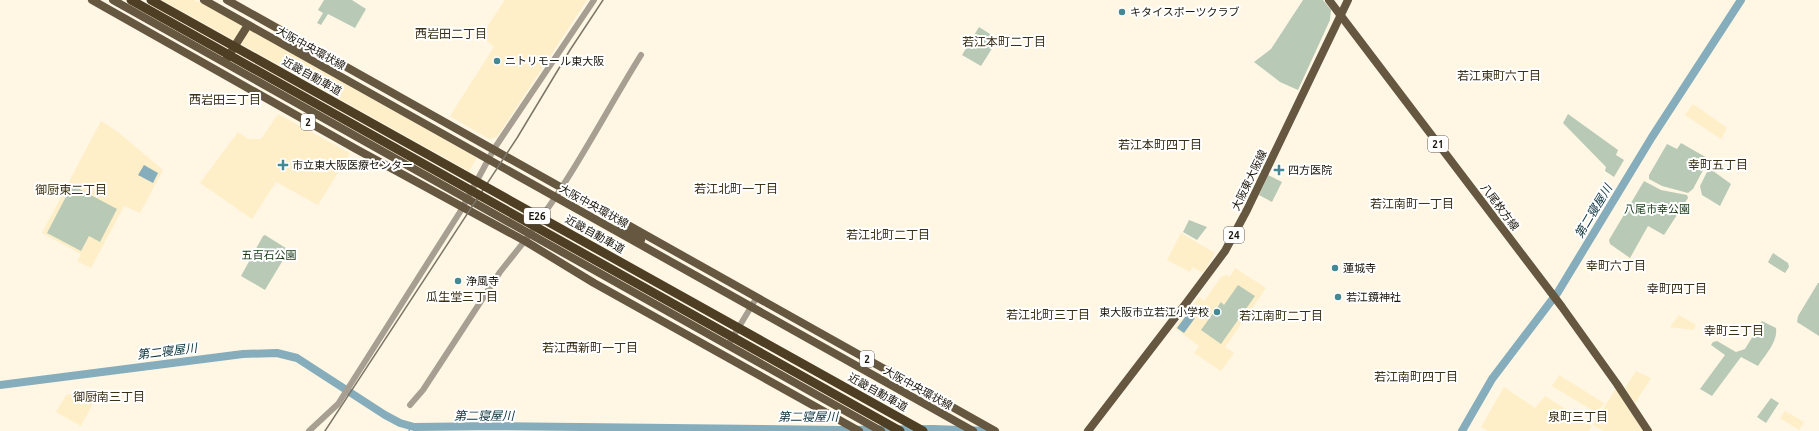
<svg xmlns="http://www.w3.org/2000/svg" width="1819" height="431" font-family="Ubuntu,'Noto Sans JP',sans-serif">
<rect width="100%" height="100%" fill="#fff7e4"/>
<!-- built -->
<g fill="#ffefc8">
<path d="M162,0H194L204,4L477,158L469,171Z"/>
<path d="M505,0H587L497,137L489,139L450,116L494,47L481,36Z"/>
<path d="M1693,104L1726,127V130L1721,139L1685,115Z"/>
<path d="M278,114L350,153L318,205L276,182L252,219L200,183L238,132L248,139H261Z"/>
<path d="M101,121L118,132L163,170L140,213L124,206L91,268L77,261L81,254L42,233Z"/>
<path d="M1181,233L1215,253L1203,273L1193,267L1190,272L1167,260Z"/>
<path d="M1235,268L1266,288L1225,347L1234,353L1221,371L1194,353L1199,346L1175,328L1199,297L1204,301L1221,277L1226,275L1230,277Z"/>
<path d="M1679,315L1696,325L1693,330L1670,327Z"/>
<path d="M1636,371L1651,378L1635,403L1625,388Z"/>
<path d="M1559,375L1604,403L1597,413L1552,386Z"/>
<path d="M1504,387L1535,408L1545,396L1592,426L1589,431H1488L1481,427Z"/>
<path d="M100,390L81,426L56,412L66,395Z"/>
<path d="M1615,390H1616L1643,431H1603L1593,425Z"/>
<path d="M1785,411L1804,422L1799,430L1780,418Z"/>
</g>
<!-- green -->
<g fill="#b8c9b6">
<path d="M324,0H352L366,9L355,28L328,14L321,25L317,23L323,13L318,10Z"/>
<path d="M1303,0H1323L1331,10L1330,20L1298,90L1280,82L1254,62L1271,49Z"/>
<path d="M979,27L998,39L981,66L962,55Z"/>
<path d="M1568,114L1618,150L1616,155L1624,160L1614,177L1605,171L1606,167L1563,123Z"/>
<path d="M1681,143L1709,159L1693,189L1688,193L1662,186L1649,179V175L1667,144L1677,149Z"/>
<path d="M1709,168L1731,184L1720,206L1702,195L1700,186Z"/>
<path d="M1268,175L1282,182L1272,202L1259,195Z"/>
<path d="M1644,181L1661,190L1687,195L1688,198L1664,235L1648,226L1630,258L1610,244L1609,240Z"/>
<path d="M72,185L117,209L100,242L89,236L81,251L47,233Z"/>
<path d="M1189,220L1207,227L1197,240L1183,232Z"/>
<path d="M265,235L289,250L265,290L241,276L263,236Z"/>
<path d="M1773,253L1788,263L1789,267L1785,273L1769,263L1768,262Z"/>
<path d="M1818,283H1819V336L1797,322L1798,316Z"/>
<path d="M1238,285L1255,296L1221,344L1201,330L1221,302L1224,305Z"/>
<path d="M1762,321L1776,328C1778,342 1765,355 1758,366L1741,357L1712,396L1700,389L1725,355L1711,345L1713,342L1717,341L1736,352L1745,349Z"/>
<path d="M1771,398L1779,403L1766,423L1757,417Z"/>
</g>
<!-- water -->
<g fill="#85adbb">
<path d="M144,165L158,173L153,183L138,175Z"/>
<path d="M1188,313L1195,318L1184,333L1177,328Z"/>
</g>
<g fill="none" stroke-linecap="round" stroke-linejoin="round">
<!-- stream -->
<path stroke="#85adbb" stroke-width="1.5" d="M409,431L411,426"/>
<!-- river -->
<g stroke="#85adbb" stroke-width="8">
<path d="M0,385L243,354L277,353L297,358L385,415L400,423L414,427L497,426L840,430L933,429L990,431"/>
<path d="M1462,431L1492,379L1558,292L1652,137L1741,0"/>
</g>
<!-- tertiary -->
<g stroke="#a79f92" stroke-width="6">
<path d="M533,229C574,174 605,113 641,55"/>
<path d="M728,345L757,297"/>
<path d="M410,405L423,390L500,272L527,238"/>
<path d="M309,431L338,404L352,382L460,212L494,149L594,0"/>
</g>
<!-- primary -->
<g stroke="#655740" stroke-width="8">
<path d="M92,0L356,149L525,241L594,283L859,431"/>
<path d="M113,0L881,431"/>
<path d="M204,0L973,431"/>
<path d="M227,0L995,431"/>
<path d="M1329,0L1562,307L1617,384L1648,431"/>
<path d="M288,39L309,55"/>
<path d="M226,60L248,25"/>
<path d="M620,225L641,240"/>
<path d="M1088,431L1187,302L1225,251L1247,210L1348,0"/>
</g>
<!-- rail -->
<path stroke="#7b7667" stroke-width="1.5" d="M325,431L517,138L570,50L603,0"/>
<!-- motorway-bridge -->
<g stroke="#4e3e23" stroke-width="9">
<path d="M131,0L900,431"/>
<path d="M151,0L923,431"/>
</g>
</g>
<!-- markers -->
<g fill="#438994" stroke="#fff" stroke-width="1.5">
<circle cx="1122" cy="12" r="4"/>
<circle cx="497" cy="61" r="4"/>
<path d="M281 159h4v4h4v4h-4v4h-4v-4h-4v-4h4z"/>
<path d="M1277 164h4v4h4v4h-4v4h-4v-4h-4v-4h4z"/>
<circle cx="1335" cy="268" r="4"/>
<circle cx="458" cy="281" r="4"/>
<circle cx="1338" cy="297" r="4"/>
<circle cx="1217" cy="312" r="4"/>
</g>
<g text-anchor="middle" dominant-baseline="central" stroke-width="4" stroke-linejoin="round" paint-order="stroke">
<!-- shield labels -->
<g fill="#fff" stroke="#5e5b54" stroke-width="1">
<rect x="301" y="114" width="14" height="16" rx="3"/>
<rect x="1428" y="136" width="20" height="16" rx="3"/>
<rect x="524" y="208" width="26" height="16" rx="3"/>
<rect x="1224" y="227" width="20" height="16" rx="3"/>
<rect x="860" y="351" width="14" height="16" rx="3"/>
</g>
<g font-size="10" font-weight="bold" fill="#19150a">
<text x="308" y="122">2</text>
<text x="1438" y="144">21</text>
<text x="537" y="216">E26</text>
<text x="1234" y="235">24</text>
<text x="867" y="359">2</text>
</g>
<!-- poi labels -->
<g font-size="11" fill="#19150a" stroke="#fff" text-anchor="start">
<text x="1130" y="12">キタイスポーツクラブ</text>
<text x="505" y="61">ニトリモール東大阪</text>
<text x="292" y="165">市立東大阪医療センター</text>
<text x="1288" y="170">四方医院</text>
<text x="1343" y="268">蓮城寺</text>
<text x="466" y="281">浄風寺</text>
<text x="1346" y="297">若江鏡神社</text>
<text x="1209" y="312" text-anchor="end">東大阪市立若江小学校</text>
</g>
<!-- street labels -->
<g font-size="11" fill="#19150a" stroke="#fff">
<text transform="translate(311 48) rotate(29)">大阪中央環状線</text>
<text transform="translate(312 76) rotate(29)">近畿自動車道</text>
<text transform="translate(1249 180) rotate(-64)">大阪東大阪線</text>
<text transform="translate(594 206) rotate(29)">大阪中央環状線</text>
<text transform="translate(1500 207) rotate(53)">八尾枚方線</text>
<text transform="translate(595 234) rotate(29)">近畿自動車道</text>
<text transform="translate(918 388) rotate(29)">大阪中央環状線</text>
<text transform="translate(878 392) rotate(29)">近畿自動車道</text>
</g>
<!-- park labels -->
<g font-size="11" fill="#133811" stroke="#fff">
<text x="1657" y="209">八尾市幸公園</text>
<text x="269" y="255">五百石公園</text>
</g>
<!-- neighbourhood labels -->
<g font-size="12" fill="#3a3016" stroke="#fff">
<text x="451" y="33">西岩田二丁目</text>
<text x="1004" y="41">若江本町二丁目</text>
<text x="1499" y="75">若江東町六丁目</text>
<text x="225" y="99">西岩田三丁目</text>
<text x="1160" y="144">若江本町四丁目</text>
<text x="1718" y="164">幸町五丁目</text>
<text x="736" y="188">若江北町一丁目</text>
<text x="71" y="189">御厨東二丁目</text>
<text x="1412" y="203">若江南町一丁目</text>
<text x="888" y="234">若江北町二丁目</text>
<text x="1616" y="265">幸町六丁目</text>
<text x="1677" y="288">幸町四丁目</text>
<text x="462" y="296">瓜生堂三丁目</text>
<text x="1048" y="314">若江北町三丁目</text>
<text x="1281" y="315">若江南町二丁目</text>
<text x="1734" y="330">幸町三丁目</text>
<text x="590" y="347">若江西新町一丁目</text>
<text x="1416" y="376">若江南町四丁目</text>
<text x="109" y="396">御厨南三丁目</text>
<text x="1578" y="416">泉町三丁目</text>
</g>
<!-- water labels -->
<g font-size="12" font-style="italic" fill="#09303b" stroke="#fff">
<text transform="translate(1593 211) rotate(-59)">第二寝屋川</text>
<text transform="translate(167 351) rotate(-7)">第二寝屋川</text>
<text x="484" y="415">第二寝屋川</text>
<text x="808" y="416">第二寝屋川</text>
</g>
</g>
</svg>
